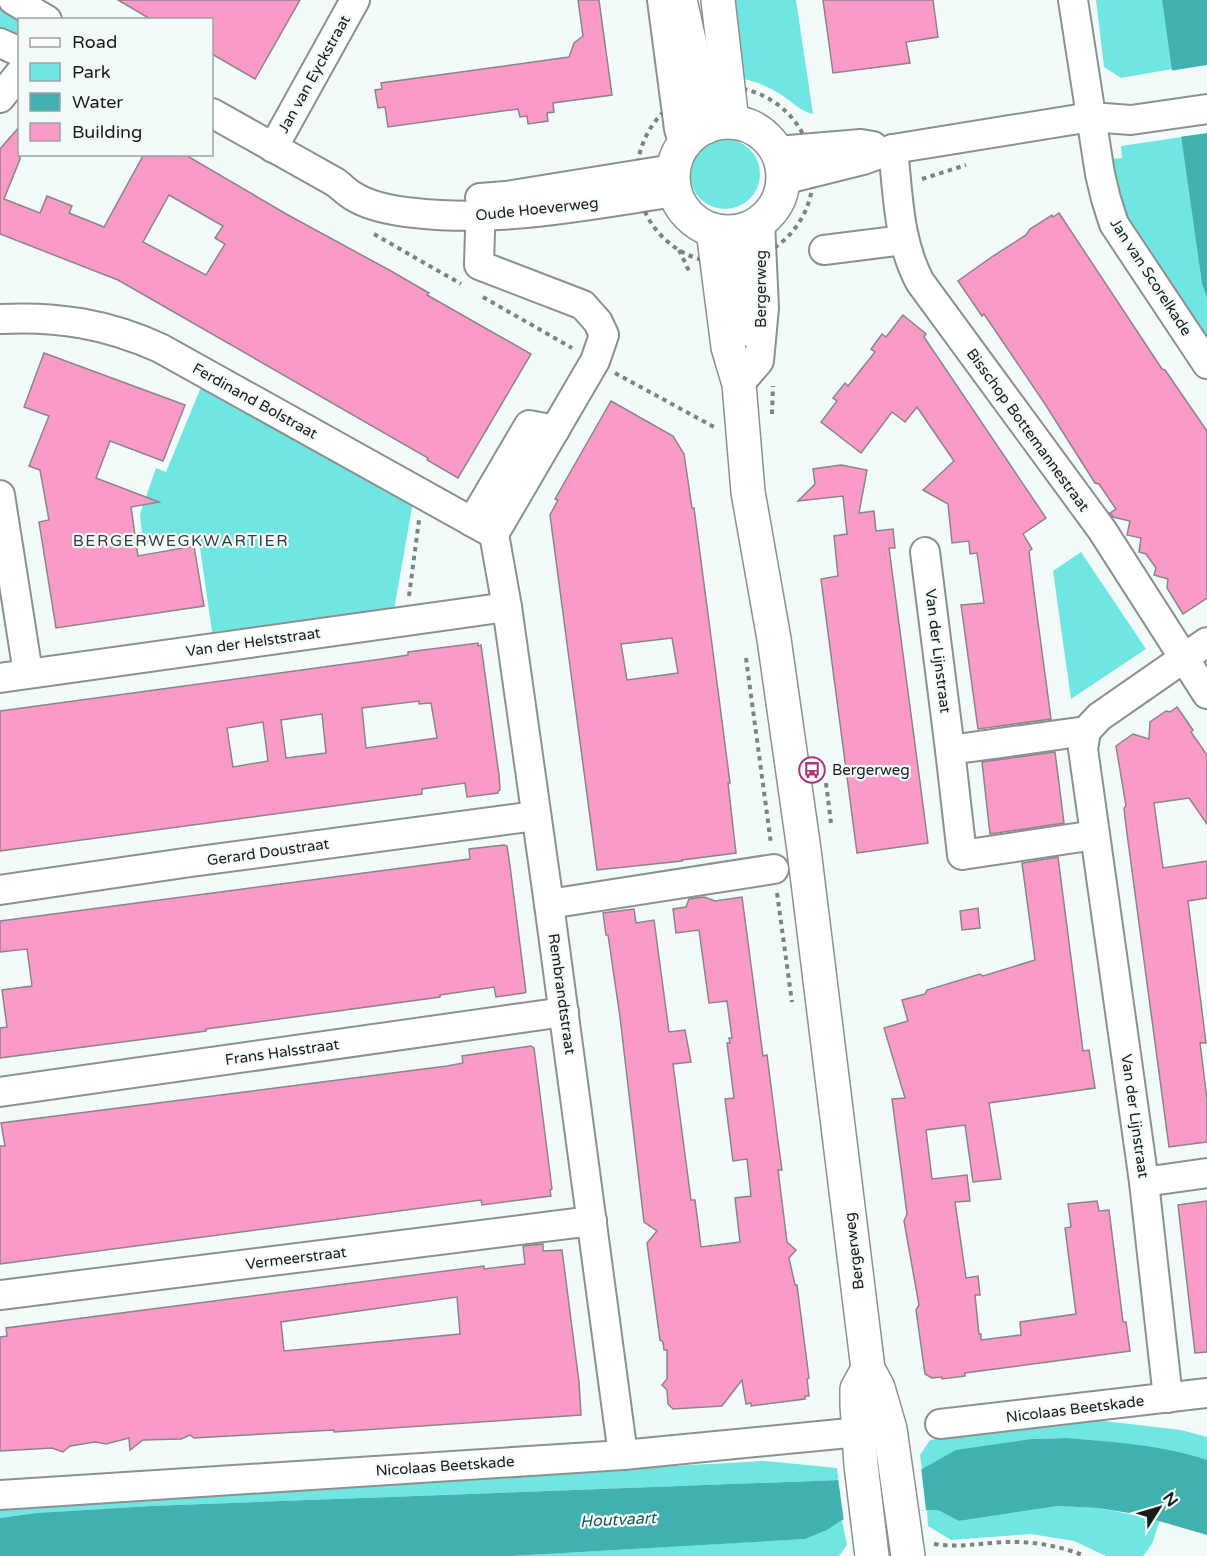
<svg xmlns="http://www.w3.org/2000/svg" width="1207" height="1556" font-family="'Varela Round',sans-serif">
<rect width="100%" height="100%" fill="#f3fbfa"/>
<!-- green -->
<g fill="#70e6e2">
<path d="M730,0H796L813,114C799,111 792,101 780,94C766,85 751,80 735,77Z"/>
<path d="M1096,0H1162L1172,69L1121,78L1104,67Z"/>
<path d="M0,4L20,20L19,42L0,31Z"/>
<path d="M1182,137L1202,284L1207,298V348L1121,213L1111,159L1122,158L1121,146Z"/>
<circle cx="725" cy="174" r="35"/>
<path d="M201,387L413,502L394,610L212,632L198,534L143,545L140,514L156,468L166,472Z"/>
<path d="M1081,552L1146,649L1071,699L1053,571Z"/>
<path d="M1096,1420L1181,1430L1207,1437V1460L1170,1450L1110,1442L1067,1438L1031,1439L922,1469L920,1455L930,1440L1018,1427Z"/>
<path d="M766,1461L837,1468L839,1480L151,1506L36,1513L0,1518V1506L35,1501Z"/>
<path d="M1058,1506L1098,1508L1160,1520L1152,1544L1143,1556H1106L1074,1541L1031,1534L951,1540L928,1526L927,1510H938L959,1521Z"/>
<path d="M842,1520L847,1545L839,1556H512L804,1539L827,1530Z"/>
</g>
<!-- water -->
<g fill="#40b1ae">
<path d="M1162,0H1207V298L1202,284Z"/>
<path d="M1067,1438C1113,1442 1163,1445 1207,1460V1535L1135,1514L1098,1508L1058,1506L959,1521L938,1510H927L842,1520L827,1530L805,1539L512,1556H0V1518L36,1513L151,1506L839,1480L903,1473L922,1469L956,1450L1031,1439Z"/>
</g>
<!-- pier -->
<g fill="#f3fbfa">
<path d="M1207,65V133L1179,137L1169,71Z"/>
<path d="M921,1467L926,1510L844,1522L838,1478Z"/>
</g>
<!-- building -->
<g fill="#f99ac8" stroke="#8b8587" stroke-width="1.5" fill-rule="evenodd">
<path d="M118,0H300L255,79L212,54V20H152Z"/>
<path d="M578,0H599L612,95L553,103L554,112L547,113L548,121L528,124L527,116L520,117L518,109L388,127L385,107L378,108L375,90L382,89L381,83L569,57L574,43L583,36Z"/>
<path d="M823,0H933L938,37L906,42L910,63L833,73Z"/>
<path d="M20,126V159L4,199L40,213L47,196L72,206L69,213L104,227L144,154H184L288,215L391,271L429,293L427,295L531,354L458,478L427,460L428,458L118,280L0,234V149ZM169,195L223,226L215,238L225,244L206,275L143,242Z"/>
<path d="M1059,213L1162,369L1165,370L1207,431V598L1183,614L1167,588L1168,579L1154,575L1156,568L1146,554L1139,552L1141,538L1127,535L1130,521L1113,517L1110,513L1116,509L1099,484L1095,483L1045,404L984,314L982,316L958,281L993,256L1026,235L1030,229L1052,215L1053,217Z"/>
<path d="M903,315L926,334L924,337L1046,518L1023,534L1032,549L1029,551L1034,592L1051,719L978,729L961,605L984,603L977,553L970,554L969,541L952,543L948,504L923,490L954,461L917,407L905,422L892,412L861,453L821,422L837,401L833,398L845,383L848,386L875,352L871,349L882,334L886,337Z"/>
<path d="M44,353L185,405L163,461L110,441L96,478L159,502L131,507L138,556L194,546L204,606L56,628L39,522L49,520L40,470L29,466L49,416L24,407Z"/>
<path d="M611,401L673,436L684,454L692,508H694L716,675L730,783H728L736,853L682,860V861L597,870L550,515L558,500L555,499ZM672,638L678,673L627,680L621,644Z"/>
<path d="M841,465L867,470L859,513L874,511L876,531L893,529L895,548H889L928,843L857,853L821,579L838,576L834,536L847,534L843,496L798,501L815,484L813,469Z"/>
<path d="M478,643V646L481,645L499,775L500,790L498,791V793L467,797L465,783L422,789V794L0,851V711L382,659L408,655V652ZM419,701V704L431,703L437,738L366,748L362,708ZM322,714L326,753L286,758L281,720ZM263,722L268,761L233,767L227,728Z"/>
<path d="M1177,707L1193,730L1191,732L1207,755V824L1189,798L1154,803L1163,868L1207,861V898L1188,901L1206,1043H1200L1207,1099V1142L1169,1147L1126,826L1124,808L1126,806L1116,746L1133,734L1149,739L1150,722L1166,711L1170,712Z"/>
<path d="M1055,752L1064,823L990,834L982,762Z"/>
<path d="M504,845L507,846L510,866L526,992L524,993L496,997L494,987L440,995V997L206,1029V1031L0,1058V1028L7,1027L2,990L32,986L27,949L0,952V921L470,859L469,849Z"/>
<path d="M1058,857L1083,1051L1089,1050L1095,1088L989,1103L1001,1179L973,1182L965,1125L926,1130L932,1179L967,1175L970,1201L955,1202L966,1278L978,1276L980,1295H975L979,1334H981V1340L1021,1335L1020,1322L1076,1314L1065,1228L1071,1227L1068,1204L1097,1201L1099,1211L1109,1210L1123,1322H1126L1130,1351L965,1373V1376L942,1379V1377L932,1378L925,1374L916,1310L919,1305L904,1221L907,1214L892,1099L905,1098L884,1028L908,1021L902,1000L925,994L927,990L980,974L983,976L1035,960L1022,863Z"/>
<path d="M704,897L715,901L742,897L763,1056L767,1055L778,1141L782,1170H778L787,1242L796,1250L789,1258L795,1285H797L809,1378L807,1379L809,1396H805V1399L751,1406V1403L746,1404L742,1380L722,1406L673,1409L668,1404L667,1390L662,1385L667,1379V1350H664L663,1342L660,1340L647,1243L657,1231L644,1222L620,1017L608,935H606L603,913L634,909L636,923L654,920L669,1032L685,1030L691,1062L673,1064L691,1200H695L701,1247L740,1242L735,1198L751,1196L747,1159L733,1161L725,1099L734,1098L727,1043H730L729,1038H732L727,1001L709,1003L699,930L676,933L673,909L686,907L689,899Z"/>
<path d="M978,908L980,928L962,930L960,911Z"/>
<path d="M531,1046L534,1048L538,1079L552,1189L550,1190L551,1196L482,1205L481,1200L0,1264V1146H5L1,1123L447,1066L463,1063L462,1056Z"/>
<path d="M1207,1201V1352L1195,1353L1178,1205Z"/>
<path d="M543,1244V1251L562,1250L579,1382L581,1415L334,1432V1430L194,1438L190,1435L181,1439L143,1440L130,1450L129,1438L106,1444L95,1442L70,1446L63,1452L52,1448L0,1451V1337L7,1336L6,1328L484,1266V1269L525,1264L523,1246ZM457,1297L460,1334L284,1351L281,1322Z"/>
</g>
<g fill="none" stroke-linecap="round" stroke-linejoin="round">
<!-- minor casing -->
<g stroke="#8a9190" stroke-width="32">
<g id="minor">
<path d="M13,0L47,20"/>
<path d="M662,0L679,129L684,144"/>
<path d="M1073,0L1100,174L1106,199L1114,224L1207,364"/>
<path d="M0,43L20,52"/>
<path d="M0,98L20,73"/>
<path d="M212,113L335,182C341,186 346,192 353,196C370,207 395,211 415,213C502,223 589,205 675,192"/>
<path d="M273,148L355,0"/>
<path d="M893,149C898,193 898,241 920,282L1102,530L1207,694"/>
<path d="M777,151L861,144L873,146"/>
<path d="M783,180L863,160L893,149L1091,117L1131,120L1207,109"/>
<path d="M480,198L506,196L673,169"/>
<path d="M481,198L479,265L583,305L598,322L604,335L595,361L494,534"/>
<path d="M824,250L904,240"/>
<path d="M0,319C58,316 107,324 160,348L494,534"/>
<path d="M739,384L759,361L764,308L760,222"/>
<path d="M0,495L28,673"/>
<path d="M472,522L529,425L555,430"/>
<path d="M494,534L507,607L549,904L623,1455"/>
<path d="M925,552L950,750L1086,731"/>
<path d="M0,678L507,607"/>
<path d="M1086,731L1083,749L1144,1182L1168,1398"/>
<path d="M1086,731L1099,717L1207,642"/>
<path d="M950,750L962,855L1095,835"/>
<path d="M0,890L191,862L536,816"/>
<path d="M549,904L774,869"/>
<path d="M0,1092L564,1012"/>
<path d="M1144,1182L1207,1173"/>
<path d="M0,1295L592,1221"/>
<path d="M940,1424L1207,1393"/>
<path d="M0,1495L623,1455L880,1430"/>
</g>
</g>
<!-- major casing -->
<g stroke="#8a9190" stroke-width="36">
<g id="major">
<path d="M680,0L695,67L701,114L706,127"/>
<path d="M718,0L732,122"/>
<circle cx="728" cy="177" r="55"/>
<path d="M713,230L728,347L739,384L748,492L774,639L804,850L868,1369L878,1388L890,1429L908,1556"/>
<path d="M743,231L744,329"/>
<path d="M868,1369L857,1389V1405L861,1465L872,1556"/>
</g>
</g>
<!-- path -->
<g stroke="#7e8282" stroke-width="4" stroke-dasharray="4.5 4.5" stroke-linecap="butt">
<circle cx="725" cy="175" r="88"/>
<path d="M922,179L966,165"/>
<path d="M374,234L461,284"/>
<path d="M679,250L689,271"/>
<path d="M483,297L572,348"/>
<path d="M615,373L714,427"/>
<path d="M772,414L773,386"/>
<path d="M409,596L419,520"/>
<path d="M746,658L771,844"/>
<path d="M826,783L831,823"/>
<path d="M777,893L792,1002"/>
<path d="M934,1544C959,1548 981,1543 1006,1542C1032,1541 1061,1546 1085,1556"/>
</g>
<!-- minor -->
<use href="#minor" stroke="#fff" stroke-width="28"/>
<!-- major -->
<use href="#major" stroke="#fff" stroke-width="33"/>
</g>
<!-- icons -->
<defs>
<g id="bus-ring" transform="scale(1.35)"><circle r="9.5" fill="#f3fbfa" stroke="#b3327c" stroke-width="1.5"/><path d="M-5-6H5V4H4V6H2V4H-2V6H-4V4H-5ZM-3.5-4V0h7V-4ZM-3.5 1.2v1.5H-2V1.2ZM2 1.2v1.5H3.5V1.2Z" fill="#b3327c"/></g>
</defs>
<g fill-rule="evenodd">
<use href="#bus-ring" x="812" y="770"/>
</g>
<g text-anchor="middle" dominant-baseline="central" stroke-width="4.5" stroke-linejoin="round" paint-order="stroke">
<!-- street labels -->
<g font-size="15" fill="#1a1c1c" stroke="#f3fbfa">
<text transform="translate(314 74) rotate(-61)">Jan van Eyckstraat</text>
<text transform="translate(537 209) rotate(-6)">Oude Hoeverweg</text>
<text transform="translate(1151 277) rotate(57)">Jan van Scorelkade</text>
<text transform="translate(761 289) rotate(-90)">Bergerweg</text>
<text transform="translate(255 401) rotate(29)">Ferdinand Bolstraat</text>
<text transform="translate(1028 430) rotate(54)">Bisschop Bottemannestraat</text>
<text transform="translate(253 642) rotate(-8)">Van der Helststraat</text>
<text transform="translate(938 651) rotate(83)">Van der Lijnstraat</text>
<text transform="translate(268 852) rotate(-8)">Gerard Doustraat</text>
<text transform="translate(562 994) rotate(82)">Rembrandtstraat</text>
<text transform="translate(282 1052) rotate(-8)">Frans Halsstraat</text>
<text transform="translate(1135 1116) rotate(82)">Van der Lijnstraat</text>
<text transform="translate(854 1251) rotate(-97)">Bergerweg</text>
<text transform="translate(296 1258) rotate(-7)">Vermeerstraat</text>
<text transform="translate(1075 1409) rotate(-7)">Nicolaas Beetskade</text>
<text transform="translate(445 1466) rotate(-4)">Nicolaas Beetskade</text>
</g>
<!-- poi labels -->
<g font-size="15" fill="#1a1c1c" stroke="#f3fbfa" text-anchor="start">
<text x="832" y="770">Bergerweg</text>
</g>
<!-- neighbourhood labels -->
<g font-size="16" letter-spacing="1.5" fill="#363c3b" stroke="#f3fbfa">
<text x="181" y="541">BERGERWEGKWARTIER</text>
</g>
<!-- water labels -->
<g font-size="16" font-style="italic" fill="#1b5957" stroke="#f3fbfa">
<text transform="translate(618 1520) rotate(-3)">Houtvaart</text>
</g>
</g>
<!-- legend -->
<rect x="18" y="18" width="195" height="138" fill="#f3fbfa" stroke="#9ca2a1" stroke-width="1.5"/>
<rect x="30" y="38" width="30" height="9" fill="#ffffff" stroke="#9ca2a1" stroke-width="1.5"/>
<text x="72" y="48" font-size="18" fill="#1a1c1c">Road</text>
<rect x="30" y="63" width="30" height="18" fill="#70e6e2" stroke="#9ca2a1" stroke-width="1.5"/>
<text x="72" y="78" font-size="18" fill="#1a1c1c">Park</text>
<rect x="30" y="93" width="30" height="18" fill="#40b1ae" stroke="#9ca2a1" stroke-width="1.5"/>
<text x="72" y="108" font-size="18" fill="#1a1c1c">Water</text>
<rect x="30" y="123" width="30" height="18" fill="#f99ac8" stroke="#9ca2a1" stroke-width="1.5"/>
<text x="72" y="138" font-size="18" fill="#1a1c1c">Building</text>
<!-- north arrow -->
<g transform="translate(1159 1508) rotate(53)" stroke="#f3fbfa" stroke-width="4.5" paint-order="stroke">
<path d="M0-4.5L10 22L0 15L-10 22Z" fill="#1a1c1c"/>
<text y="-9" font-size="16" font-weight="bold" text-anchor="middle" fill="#1a1c1c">N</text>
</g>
</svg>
